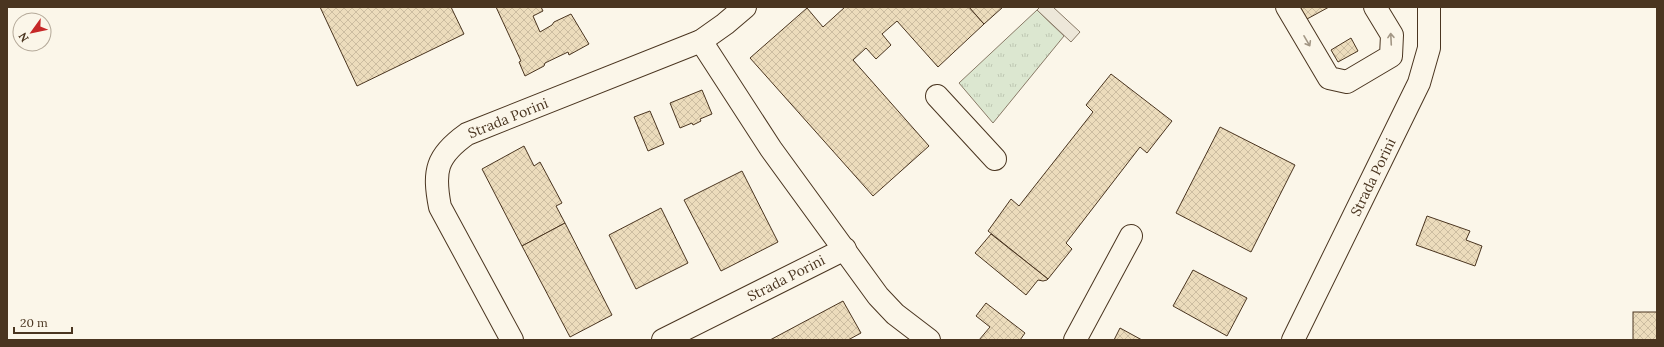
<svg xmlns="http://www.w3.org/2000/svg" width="1664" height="347" font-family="Lora,serif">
<defs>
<pattern id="grass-tufts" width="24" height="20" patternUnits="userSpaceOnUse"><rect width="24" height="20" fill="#dce7d0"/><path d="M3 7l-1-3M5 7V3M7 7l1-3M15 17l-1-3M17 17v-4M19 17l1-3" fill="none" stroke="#bec7b2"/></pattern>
<pattern id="building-cross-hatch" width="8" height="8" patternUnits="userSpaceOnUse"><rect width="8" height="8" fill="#ecdcbc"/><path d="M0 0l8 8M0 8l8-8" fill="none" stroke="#ccbda1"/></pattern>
</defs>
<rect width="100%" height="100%" fill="#fbf6e9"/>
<!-- grass -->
<path fill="url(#grass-tufts)" stroke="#887966" d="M1037,10L1064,36L993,123L959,83Z"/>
<!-- parking -->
<path fill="#ede7d9" stroke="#887966" d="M1040,7H1053L1080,32L1071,42L1037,10Z"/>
<!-- building -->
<g fill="url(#building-cross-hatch)" stroke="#4a3520">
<path d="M320,7H451L464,34L357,86Z"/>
<path d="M496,7H541L543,11L533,16L540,32L552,25L554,22L571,14L589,44L569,55L568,52L545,63L544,66L525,76L519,62L521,61Z"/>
<path d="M845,7H969L984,24L938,67L897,21L882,34L891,45L876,59L866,48L853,60L929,146L873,196L750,58L807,8L823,27Z"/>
<path d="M969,7H1003L984,24Z"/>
<path d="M1300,7H1329L1307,19Z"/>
<path d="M1351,38L1358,51L1338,62L1331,50Z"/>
<path d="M1111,74L1172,121L1147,153L1140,147L1066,243L1072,249L1048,279L988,231L1011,199L1019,206L1093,112L1086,105Z"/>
<path d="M702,90L712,114L700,119L701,121L693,125L692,123L680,128L670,103Z"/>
<path d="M650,111L664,144L648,151L634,117Z"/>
<path d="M1220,127L1295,165L1251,252L1176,213Z"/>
<path d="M524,146L534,166L540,162L562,203L556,206L565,223L522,246L482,169Z"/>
<path d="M742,171L778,242L721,271L684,200Z"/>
<path d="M661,208L688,263L636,289L609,235Z"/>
<path d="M1427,216L1470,231L1466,240L1482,246L1475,266L1416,245Z"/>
<path d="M565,223L612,315L570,337L522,246Z"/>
<path d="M991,234L1048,279L1047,280L1043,281L1038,280L1026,295L975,253Z"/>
<path d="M1193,270L1247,298L1227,336L1173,306Z"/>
<path d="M843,301L861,333L848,340H770Z"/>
<path d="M986,303L1025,333L1020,340H979L990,327L976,316Z"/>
<rect x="1633" y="312" width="24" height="28"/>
<path d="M1120,328L1142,340H1114Z"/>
</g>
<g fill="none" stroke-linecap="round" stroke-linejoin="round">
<!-- minor casing -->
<g stroke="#4a3520" stroke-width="24">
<g id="minor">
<path d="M1287,7L1329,78L1347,82L1391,56L1392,35L1375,7"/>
<path d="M701,41L771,149L878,296L895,314L929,340"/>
<path d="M937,96L995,159"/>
<path d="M512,340L440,207C433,171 436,156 467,134L701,41L725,24L745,7"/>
<path d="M663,340L845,249"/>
<path d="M1075,340L1131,236"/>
<path d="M1293,340L1419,83L1429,48V7"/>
</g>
</g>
<!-- minor -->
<use href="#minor" stroke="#fbf6e9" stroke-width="22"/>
</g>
<!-- one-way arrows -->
<defs><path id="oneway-shaft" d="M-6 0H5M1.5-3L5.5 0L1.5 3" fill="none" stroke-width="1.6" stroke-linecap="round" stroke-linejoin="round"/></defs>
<g stroke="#a29684">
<use href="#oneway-shaft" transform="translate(1391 39) rotate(-93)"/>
<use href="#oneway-shaft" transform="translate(1307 41) rotate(60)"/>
</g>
<g text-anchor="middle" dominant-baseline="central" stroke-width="3" stroke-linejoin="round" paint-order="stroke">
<!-- street labels -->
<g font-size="14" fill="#4a3520" stroke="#fbf6e9">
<text transform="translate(508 118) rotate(-22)">Strada Porini</text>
<text transform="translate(1373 177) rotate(-64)">Strada Porini</text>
<text transform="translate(786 278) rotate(-27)">Strada Porini</text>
</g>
</g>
<!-- border -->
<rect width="1664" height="347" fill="none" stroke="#4a3520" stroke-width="16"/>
<!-- north arrow -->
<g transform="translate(32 32) rotate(237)"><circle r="19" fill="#fbf6e9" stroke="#b4a999"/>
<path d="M0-3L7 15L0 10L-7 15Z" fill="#c62828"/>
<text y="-6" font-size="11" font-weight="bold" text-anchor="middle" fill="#4a3520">N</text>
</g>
<!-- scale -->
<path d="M14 327v6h58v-6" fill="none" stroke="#4a3520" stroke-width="2"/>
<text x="20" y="327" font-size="12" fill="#4a3520" stroke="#fbf6e9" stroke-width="3" paint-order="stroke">20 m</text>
</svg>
